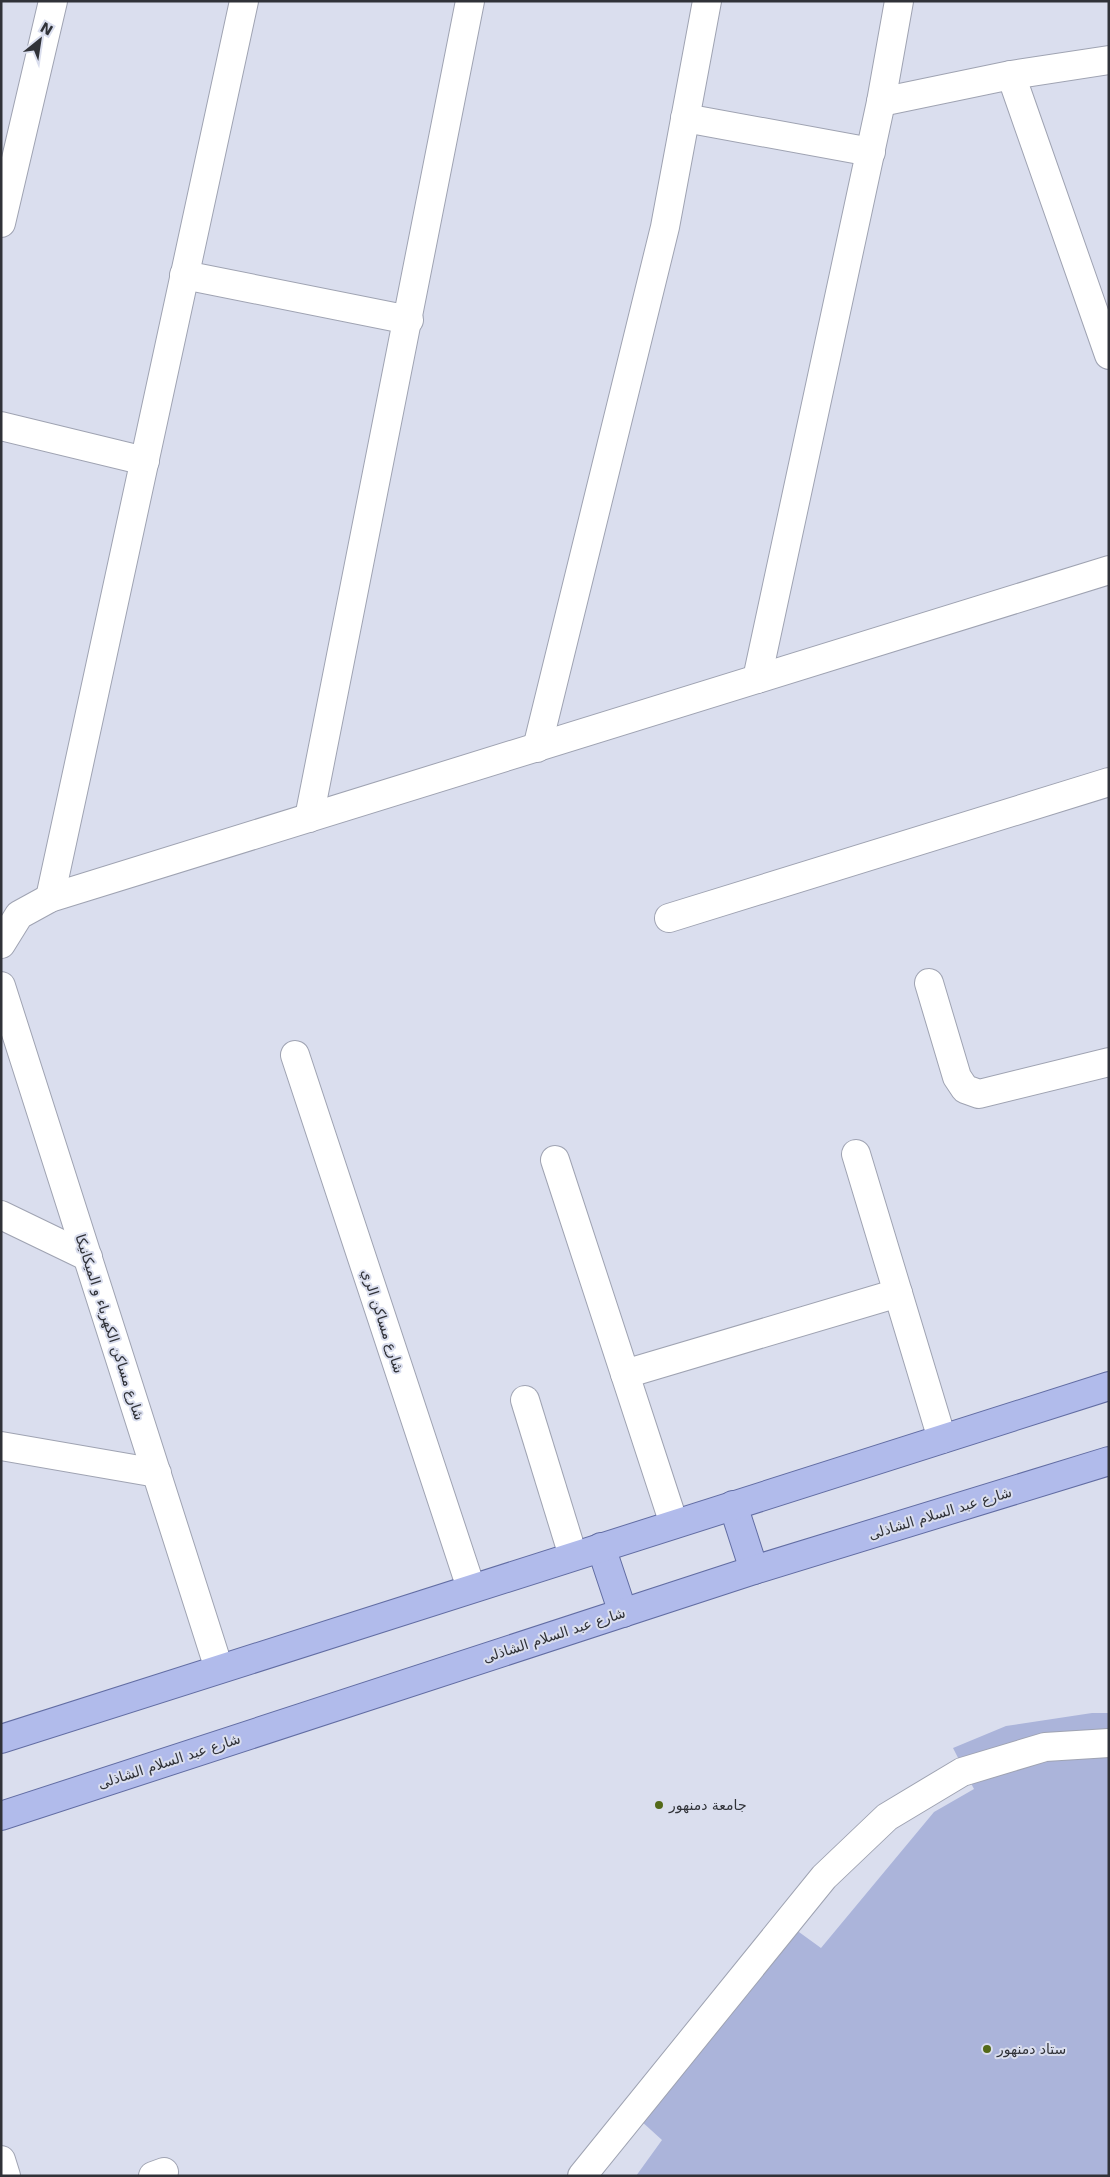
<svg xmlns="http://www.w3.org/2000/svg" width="1110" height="2177" font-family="'DejaVu Sans',Vazirmatn,sans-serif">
<rect width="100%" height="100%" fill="#dadeee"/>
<!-- grass -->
<path fill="#abb4da" d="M1092,1713H1109V2176H636L662,2140L629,2110L781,1919L821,1948L934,1812L974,1789L953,1748L1006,1726Z"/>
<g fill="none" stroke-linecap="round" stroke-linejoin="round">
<!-- minor casing -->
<g stroke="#9fa3b2" stroke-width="30">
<g id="minor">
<path d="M1011,75L1109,355"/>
<path d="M881,102L1011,75L1109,60"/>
<path d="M685,118L871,152"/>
<path d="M1,223L53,1"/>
<path d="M184,275L409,320"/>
<path d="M1,426L145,461"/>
<path d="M757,679L881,102L899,1"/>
<path d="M537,748L665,227L707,1"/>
<path d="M309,818L470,1"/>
<path d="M50,898L244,1"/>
<path d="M669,918L1109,782"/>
<path d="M1,944L19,915L50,898L1109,570"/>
<path d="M929,983L957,1077L965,1089L979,1094L1109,1062"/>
<path d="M1,986L219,1669"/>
<path d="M295,1055L471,1588"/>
<path d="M856,1154L942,1439"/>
<path d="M555,1160L674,1524"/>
<path d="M1,1215L88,1257"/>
<path d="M625,1374L898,1293"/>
<path d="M525,1400L573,1556"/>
<path d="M1,1446L157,1473"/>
<path d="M1,2160L6,2176"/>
<path d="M153,2176L164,2172"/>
<path d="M582,2176L824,1877L887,1817L962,1772L1045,1747L1109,1743"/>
</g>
</g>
<!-- major casing -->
<g stroke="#626da3" stroke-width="30">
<g id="major">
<path d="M733,1505L754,1570"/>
<path d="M601,1547L623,1613"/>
<path d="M1,1739L1109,1386"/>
<path d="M1,1816L754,1570L1109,1461"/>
</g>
</g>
<!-- minor -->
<use href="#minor" stroke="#fff" stroke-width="28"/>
<!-- major -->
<use href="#major" stroke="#b1bbeb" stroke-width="28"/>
</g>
<!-- markers -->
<g fill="#536918" stroke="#dadeee" stroke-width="2">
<circle cx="659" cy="1805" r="5"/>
<circle cx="987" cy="2049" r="5"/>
</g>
<g text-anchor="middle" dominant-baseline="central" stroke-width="4" stroke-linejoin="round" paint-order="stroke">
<!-- street labels -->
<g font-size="14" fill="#303238" stroke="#dadeee">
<text transform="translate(383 1321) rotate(72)">شارع مساكن الري</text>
<text transform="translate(110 1327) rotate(72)">شارع مساكن الكهرباء و الميكانيكا</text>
<text transform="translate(940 1513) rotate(-17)">شارع عبد السلام الشاذلى</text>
<text transform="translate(554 1635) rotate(-18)">شارع عبد السلام الشاذلى</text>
<text transform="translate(169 1761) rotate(-18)">شارع عبد السلام الشاذلى</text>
</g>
<!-- poi labels -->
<g font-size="14" fill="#303238" stroke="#dadeee" text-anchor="start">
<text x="669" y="1805">جامعة دمنهور</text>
<text x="997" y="2049">ستاد دمنهور</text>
</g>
</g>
<!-- border -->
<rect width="1110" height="2177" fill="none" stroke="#303238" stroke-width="5"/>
<!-- north arrow -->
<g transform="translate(40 40) rotate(30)" stroke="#dadeee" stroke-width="4" paint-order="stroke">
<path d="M0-4L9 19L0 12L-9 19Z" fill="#303238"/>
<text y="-8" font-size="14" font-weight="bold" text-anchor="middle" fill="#303238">N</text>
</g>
</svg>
